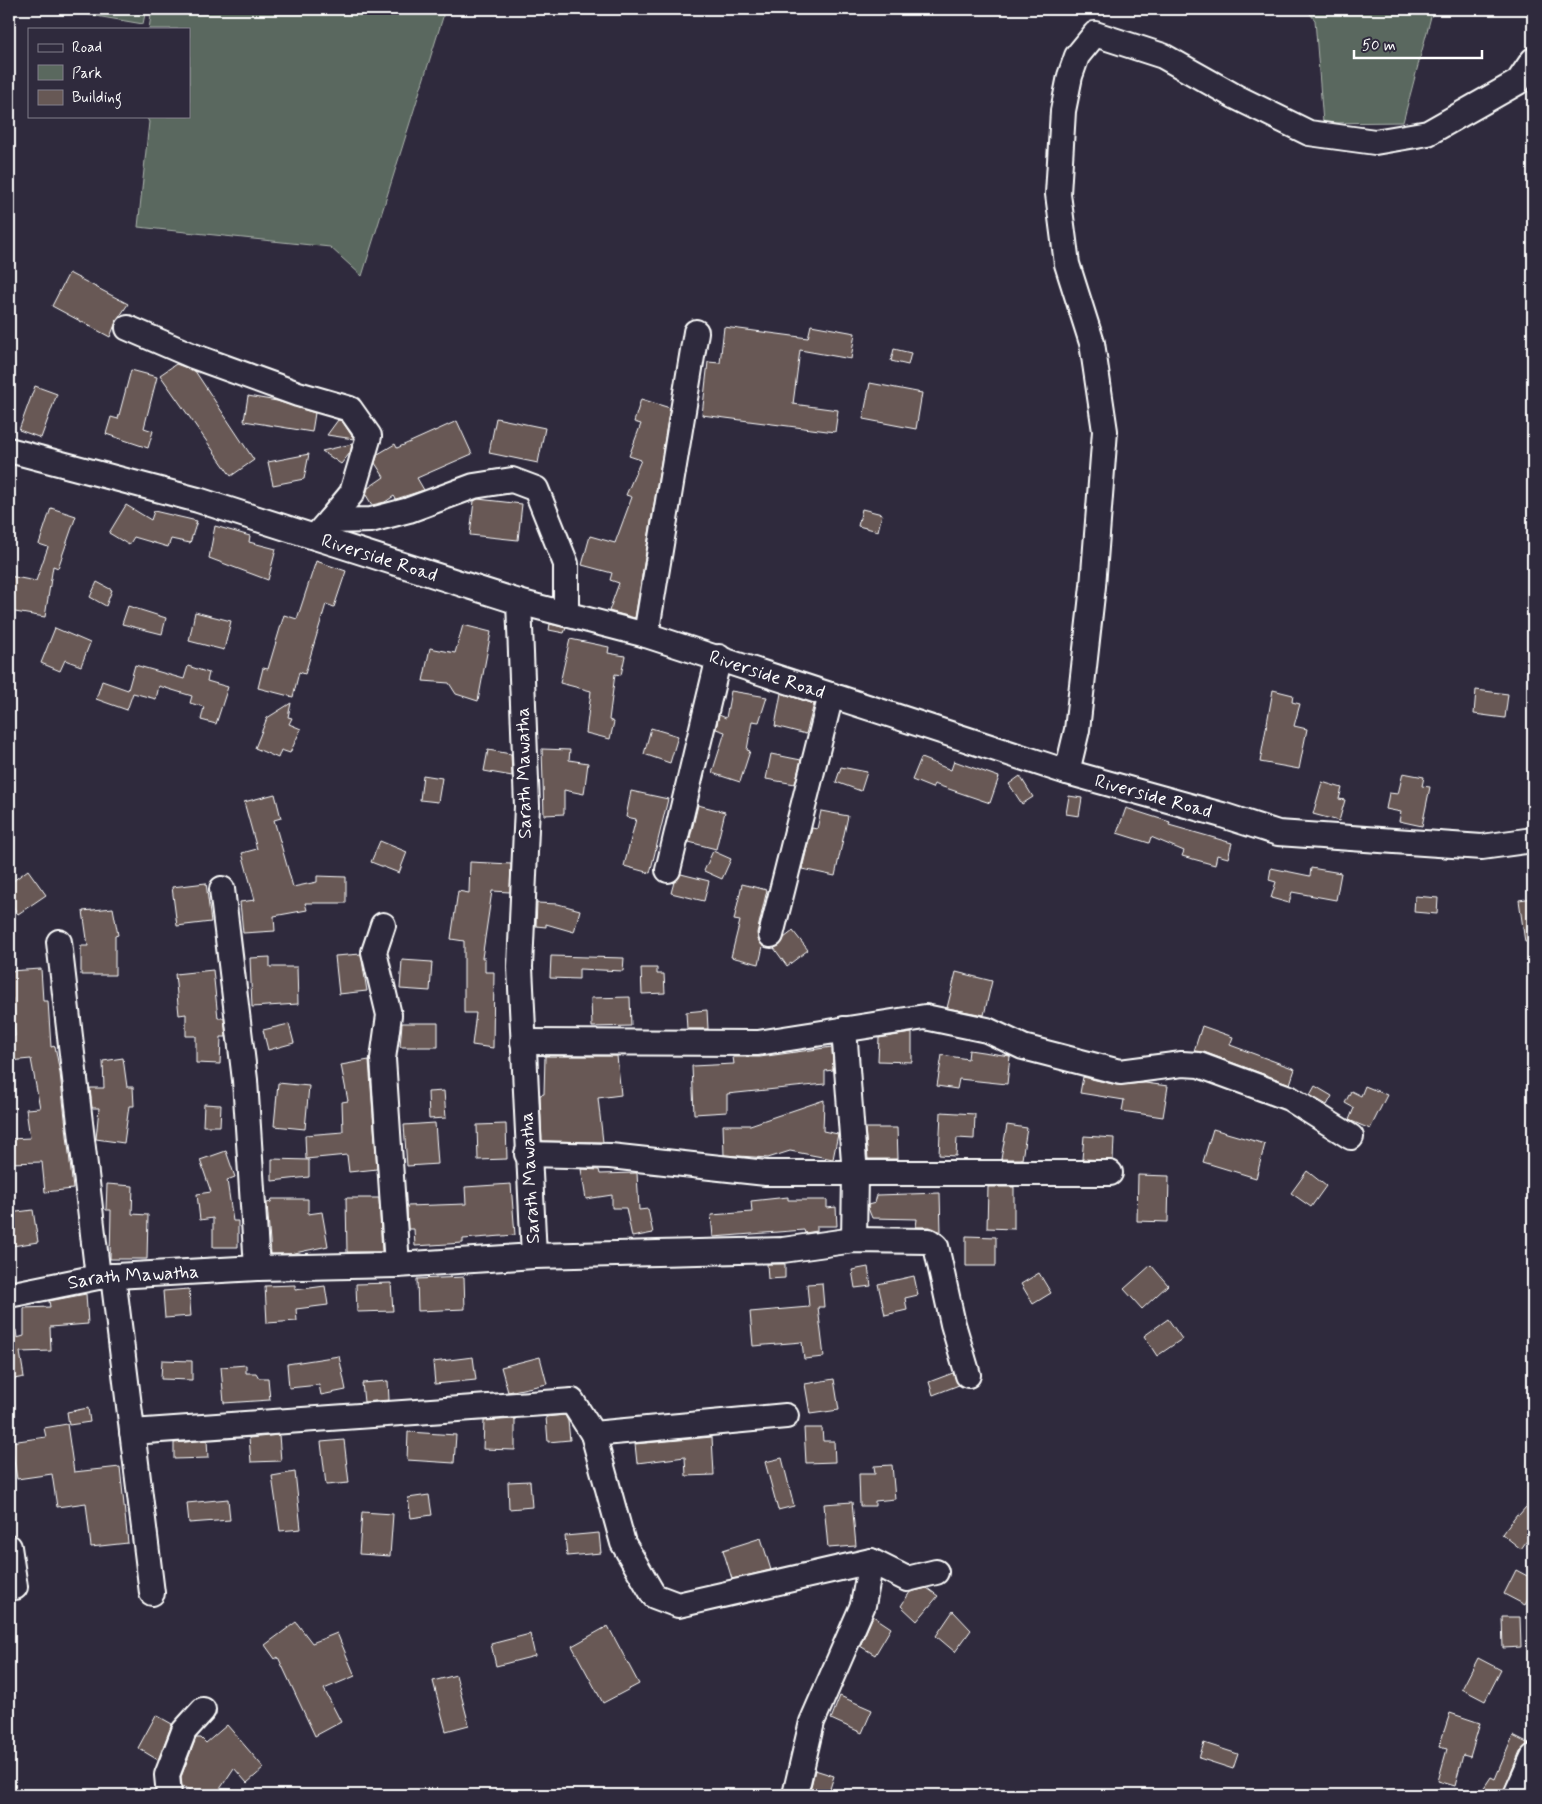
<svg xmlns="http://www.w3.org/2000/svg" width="1542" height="1804" font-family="Mynerve,sans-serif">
<rect width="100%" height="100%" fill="#2f2a3d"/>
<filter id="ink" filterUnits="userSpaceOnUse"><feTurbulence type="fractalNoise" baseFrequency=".02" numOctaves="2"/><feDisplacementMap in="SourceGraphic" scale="10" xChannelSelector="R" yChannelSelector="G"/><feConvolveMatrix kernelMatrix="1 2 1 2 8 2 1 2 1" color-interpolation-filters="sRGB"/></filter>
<g filter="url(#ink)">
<!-- green -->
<g fill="#5a685e" stroke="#acb4ae">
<path d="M55,9H146L143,24Z"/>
<path d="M152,9H442L443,17L362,276L330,247L138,227L149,122L146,116H189V29H149Z"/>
<path d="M1306,9H1433L1403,122L1323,123L1315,20Z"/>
</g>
<!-- building -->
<g fill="#675855" stroke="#fff">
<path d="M69,273L128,304L116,322L110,337L52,306Z"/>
<path d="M811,325L855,333L851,359L800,350L793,404L838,410L835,432L702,415L708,362L720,363L724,327L808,338Z"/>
<path d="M894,349L911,353L908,365L891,361Z"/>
<path d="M176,364L195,371L254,460L231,476L160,375Z"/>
<path d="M131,370L157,377L144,428L153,431L148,448L106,434L111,417L118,419Z"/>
<path d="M870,383L922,393L916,429L863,419Z"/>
<path d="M35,386L57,394L41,438L19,430Z"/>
<path d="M248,396L277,401L315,413L312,432L244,421Z"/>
<path d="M641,399L670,408L635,618L609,611L619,583L610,580L612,573L582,565L590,536L615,543L632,497L626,495L641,460L629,456L641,424L634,422Z"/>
<path d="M496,418L545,428L538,463L489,453Z"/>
<path d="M338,420L342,421L354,439L327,435Z"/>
<path d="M457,421L472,454L417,478L424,490L396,499L394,496L385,502L372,505L366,495L368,488L384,477L375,463L378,454L395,444L397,448Z"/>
<path d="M352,444L350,453L341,464L322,451Z"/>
<path d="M309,454L304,479L273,485L268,462Z"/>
<path d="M478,499L522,504L518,540L470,535L474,501Z"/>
<path d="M126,505L151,520L154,511L197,521L190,543L171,539L168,547L134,537L129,545L109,533Z"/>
<path d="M51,508L76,516L58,568L53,566L45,617L9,611V576L36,581L48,547L39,544Z"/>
<path d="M862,509L882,514L878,531L858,526Z"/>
<path d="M215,526L250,536L249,542L276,549L268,580L209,558Z"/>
<path d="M316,561L346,571L334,607L326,604L305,674L299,672L293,697L258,688L263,668L268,669L284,615L297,619Z"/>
<path d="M97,582L112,590L106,606L90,597Z"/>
<path d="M128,606L166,618L162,634L122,624Z"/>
<path d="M195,612L231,621L224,650L189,641Z"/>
<path d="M550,624L566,628L564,633L549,630Z"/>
<path d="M463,625L491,632L478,701L456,694L449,683L423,681L430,648L455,653Z"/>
<path d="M55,628L90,643L81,666L65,660L60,671L41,663Z"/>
<path d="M570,639L609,647L608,653L625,656L621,675L615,674L609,720L614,722L610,739L586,733L591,691L560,683Z"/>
<path d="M135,665L184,679L188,666L209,673L207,681L228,687L216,724L201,720L204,707L190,703L192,696L159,686L156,699L133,693L127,710L96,699L102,681L128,690Z"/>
<path d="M1273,690L1293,695L1292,702L1300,704L1294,726L1307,729L1299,769L1260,762Z"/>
<path d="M1476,690L1508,694L1505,718L1474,714Z"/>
<path d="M731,691L767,697L759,722L752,721L747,750L750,751L740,782L712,773L725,732L716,729L719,715L726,718Z"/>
<path d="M781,693L814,704L806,734L775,726Z"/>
<path d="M291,703L288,717L292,718L289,724L301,729L290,753L281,750L278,758L255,748L267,718Z"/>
<path d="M651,728L678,736L670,763L644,754Z"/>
<path d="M542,749L570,750L569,760L588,763L584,794L564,790V814L544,815Z"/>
<path d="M488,750L511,754L512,776L484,771Z"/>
<path d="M771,754L801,760L795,784L766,779Z"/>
<path d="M921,758L951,770L954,761L999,777L990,803L934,784L932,788L912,780Z"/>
<path d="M841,767L867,772L861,791L836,782Z"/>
<path d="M1403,773L1424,777L1422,786L1430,787L1422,826L1399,821L1401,812L1386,809L1389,793L1398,794Z"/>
<path d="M423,775L442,778L438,802L420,800Z"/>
<path d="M1020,776L1033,797L1022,804L1009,784Z"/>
<path d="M1322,782L1342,788L1339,799L1345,800L1339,821L1313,814Z"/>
<path d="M631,791L668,799L650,873L624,866L636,819L626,817Z"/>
<path d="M275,794L281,818L274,820L293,887L317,882V876L346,877V903H305L307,910L274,916L275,931L243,933L240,902L255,900L242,853L257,849L244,802Z"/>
<path d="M1069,796L1082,798L1079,816L1066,814Z"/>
<path d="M698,805L725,812L716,849L689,842Z"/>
<path d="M1126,808L1170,822L1169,825L1232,843L1228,858L1217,855L1215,865L1182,856L1184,851L1151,837L1149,843L1117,833Z"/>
<path d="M821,811L848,816L835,876L802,869L812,828L817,829Z"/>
<path d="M380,841L407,852L399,873L371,862Z"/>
<path d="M713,851L731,859L722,879L704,871Z"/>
<path d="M470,862L511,864L510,892L492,891L482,958H485V972H494L493,1048L472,1045L476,1013H464V941L451,939L458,891L469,893Z"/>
<path d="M1271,868L1310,876L1311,868L1341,873L1336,900L1292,892L1289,903L1271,898L1276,882L1269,880Z"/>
<path d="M28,870L46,895L18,914L9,901V884Z"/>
<path d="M681,874L709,881L704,901L671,893L674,882Z"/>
<path d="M206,883L211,922L177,926L172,887Z"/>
<path d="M742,884L767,890L757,933L758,939L763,946L759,964L731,957L740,921L734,920Z"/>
<path d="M1415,896L1438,898L1437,914L1414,912Z"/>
<path d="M1533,898V941L1525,942L1519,900Z"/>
<path d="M537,903L558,904L580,910L574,932L546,924V927L536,926Z"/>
<path d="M113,908L118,935L115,936V975H81V946H88L83,911Z"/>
<path d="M793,931L808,950L787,966L774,948L780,945L784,938Z"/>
<path d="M361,954L367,991L339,994L335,956Z"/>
<path d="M551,956L624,958L623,971L579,969V979L550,978Z"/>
<path d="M270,957V967H297L298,1004L252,1007L250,958Z"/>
<path d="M402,960L432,962L430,991L400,989Z"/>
<path d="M641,968H657V974H664L665,993L642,994Z"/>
<path d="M41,969L43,1001H48L51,1047L55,1046L60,1073L73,1189L45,1192L42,1162L9,1163V1139L30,1138L26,1109L40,1108L31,1059L9,1061V1037L15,1036L12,998H9V971Z"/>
<path d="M213,970L218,1018H224L226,1037H221L220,1064L196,1063V1036H186V1014L179,1015L175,974Z"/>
<path d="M956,972L992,981L984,1015L947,1008Z"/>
<path d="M630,997L631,1026L592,1027L591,998Z"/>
<path d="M707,1010L708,1029H687L686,1012Z"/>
<path d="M402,1023H438V1047H400Z"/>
<path d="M289,1024L294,1043L268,1050L263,1030Z"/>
<path d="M1202,1026L1233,1037L1230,1045L1295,1069L1290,1084L1204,1052L1194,1051Z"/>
<path d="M912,1033V1062L878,1061L879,1038Z"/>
<path d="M832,1047L833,1070L825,1071V1084L727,1094V1112L694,1114L692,1066L734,1064L733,1057H760Z"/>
<path d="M969,1050L1010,1056L1007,1084L959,1079L957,1089L937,1086L942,1055L968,1059Z"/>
<path d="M545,1056H617L621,1095L598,1098L603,1142L542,1141L540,1095L544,1094Z"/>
<path d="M123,1058L127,1087H133L134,1106H129L124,1143L96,1139L99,1108H92L90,1088H104L103,1061Z"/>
<path d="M369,1060L377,1169L349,1172L347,1155L306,1159L305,1135L343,1132L342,1102L348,1101L341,1065Z"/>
<path d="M1083,1077L1117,1085L1145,1083L1168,1086L1163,1117L1122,1111L1124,1100L1080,1093Z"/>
<path d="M278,1083L309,1086L305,1129L274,1126Z"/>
<path d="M1315,1086L1332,1096L1327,1105L1310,1095Z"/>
<path d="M1365,1086L1387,1095L1370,1129L1349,1120L1354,1108L1345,1103L1351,1091L1361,1096Z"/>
<path d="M444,1091L446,1118L429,1119L428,1092Z"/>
<path d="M824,1100L823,1131L838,1134L833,1159L790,1151L768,1158L724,1155L723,1125H750Z"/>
<path d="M204,1104L221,1105L220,1126H203Z"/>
<path d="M941,1112L975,1114L974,1139L957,1138L956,1156L939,1155Z"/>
<path d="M435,1123L438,1164L407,1166L404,1125Z"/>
<path d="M506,1124L507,1159L478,1160L477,1125Z"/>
<path d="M1007,1125L1027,1128L1022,1159H1001Z"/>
<path d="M865,1128H897L898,1159H868Z"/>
<path d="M1213,1129L1265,1144L1256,1178L1203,1162Z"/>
<path d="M1084,1136L1114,1138L1113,1160L1082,1159Z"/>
<path d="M226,1151L235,1177L227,1180L233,1221H238V1247H213V1218L200,1220L197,1194L211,1192L200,1160Z"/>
<path d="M272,1159L309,1160V1177L272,1181Z"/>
<path d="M581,1169L599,1170L600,1174L637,1173L639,1210L648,1209L653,1233L632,1237L626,1208H612V1195L586,1199Z"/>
<path d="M1307,1171L1326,1186L1311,1207L1291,1193Z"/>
<path d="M1138,1175L1169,1176L1168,1222L1137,1221Z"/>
<path d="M107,1184L133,1186L132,1214L148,1215L147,1259H110L111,1210H106Z"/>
<path d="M511,1184L515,1235L463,1239V1243L415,1246L414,1229H408L407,1206L466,1204L465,1187Z"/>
<path d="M988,1187H1014V1229L987,1228Z"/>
<path d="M940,1193L941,1233L930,1227H916L917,1219L872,1218L868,1208V1205L875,1203L877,1195Z"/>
<path d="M788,1197V1200H827V1208L836,1207L837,1226H817V1231L805,1233L804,1230L713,1237L711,1215L752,1212L751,1201Z"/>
<path d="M346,1198H379L382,1252H347Z"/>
<path d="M272,1199H308V1214L322,1212L328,1246L290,1254H271L267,1203L271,1202Z"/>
<path d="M33,1210L38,1242L12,1246L9,1213Z"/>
<path d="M966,1236L996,1237V1266H966Z"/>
<path d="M767,1264H785V1278L768,1279Z"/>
<path d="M1151,1265L1168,1285L1142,1309L1124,1289Z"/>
<path d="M868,1267L871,1286L855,1288L852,1270Z"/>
<path d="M1039,1273L1051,1293L1033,1304L1021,1284Z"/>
<path d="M914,1276L918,1295L905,1298L907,1310L885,1315L878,1284Z"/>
<path d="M464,1277L465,1309L418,1311L417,1279Z"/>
<path d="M391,1283L393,1311L357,1312L356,1284Z"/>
<path d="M822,1283L824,1307H818L824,1357L804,1359L802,1342L753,1346L750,1312L809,1307L807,1284Z"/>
<path d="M295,1285V1290L325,1286L328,1305L296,1309L297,1321L267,1323L265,1286Z"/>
<path d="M189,1289L191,1316L165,1318L163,1291Z"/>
<path d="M86,1294L88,1324L50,1327L51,1351L20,1352L24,1377L9,1380V1331L16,1330L17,1338L24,1336V1308L50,1307L49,1301Z"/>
<path d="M1168,1319L1182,1339L1157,1356L1144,1336Z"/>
<path d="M339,1356L346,1390L321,1395L319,1385L289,1388L287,1364Z"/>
<path d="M473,1357L476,1380L435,1384L433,1362Z"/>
<path d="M540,1357L547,1384L508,1392L501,1367Z"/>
<path d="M162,1360L192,1361V1380L161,1379Z"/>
<path d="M246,1365V1373H256L259,1378H268L270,1400L224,1403L221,1367Z"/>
<path d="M953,1373L959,1385L933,1395L929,1382Z"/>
<path d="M834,1379L839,1410L810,1414L805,1384Z"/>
<path d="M388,1381L389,1400L364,1402L362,1383Z"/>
<path d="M88,1408L90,1422L69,1425L67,1412Z"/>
<path d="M565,1415L568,1421L570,1440L548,1442L546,1417Z"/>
<path d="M515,1419V1450L483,1449L484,1421Z"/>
<path d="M67,1424L74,1472L120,1467L128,1543L91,1547L86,1503L57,1507L52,1474L17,1479L11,1442L46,1437L44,1428Z"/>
<path d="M804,1428H822L823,1441H834L835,1462L806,1463Z"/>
<path d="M408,1432L456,1435L454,1463L407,1460Z"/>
<path d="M279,1435L281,1461L251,1462L249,1438Z"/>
<path d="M712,1437L714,1475L686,1476L685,1457L637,1463L635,1444Z"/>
<path d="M207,1440L208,1458L174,1459V1443Z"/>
<path d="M344,1440L349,1483L326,1485L321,1442Z"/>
<path d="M782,1458L794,1506L778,1510L765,1462Z"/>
<path d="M892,1465L895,1499L875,1501V1506H860L859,1474H875L874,1466Z"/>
<path d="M295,1472L301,1529L280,1531L272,1476Z"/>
<path d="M530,1481L532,1507L509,1509L508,1482Z"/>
<path d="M429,1495L432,1515L411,1518L408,1498Z"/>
<path d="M228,1499L230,1520L189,1523L187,1503Z"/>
<path d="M1533,1499V1532L1521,1549L1502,1534L1517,1514L1519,1515Z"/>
<path d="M852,1502L856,1546L828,1548L824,1504Z"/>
<path d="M362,1512L393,1514L390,1556L359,1554Z"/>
<path d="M599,1533L601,1553L567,1556L565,1536Z"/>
<path d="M761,1538L771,1570L732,1579L723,1550Z"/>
<path d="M1516,1570L1533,1579V1590L1525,1605L1504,1594Z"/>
<path d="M927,1588L938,1596L917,1621L901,1606L910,1592Z"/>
<path d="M953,1611L971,1630L955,1652L936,1636Z"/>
<path d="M873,1616L891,1628L875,1655L860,1646Z"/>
<path d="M1502,1617H1520L1521,1647L1503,1648Z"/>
<path d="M296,1622L312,1643L337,1633L355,1676L324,1689L341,1722L315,1736L278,1657L275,1659L265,1645Z"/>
<path d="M608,1626L639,1684L603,1703L572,1646Z"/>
<path d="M530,1634L535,1656L496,1666L491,1644Z"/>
<path d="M1478,1658L1501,1670L1485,1701L1462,1689Z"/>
<path d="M456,1675L469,1725L446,1731L433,1681Z"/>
<path d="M840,1696L872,1710L862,1733L831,1719Z"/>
<path d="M1450,1713L1480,1723L1470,1757L1463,1755L1455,1786L1438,1781L1447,1749L1439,1747Z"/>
<path d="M156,1715L172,1724L158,1760L138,1748Z"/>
<path d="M227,1725L264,1768L247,1783L234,1768L216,1795H188L191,1790L182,1786L181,1777L196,1738H201L206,1743Z"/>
<path d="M1513,1736L1529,1744L1520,1751L1502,1795H1479L1491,1777L1495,1779Z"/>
<path d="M1204,1743L1238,1754L1233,1769L1199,1758Z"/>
<path d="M815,1770L834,1776L828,1795H809Z"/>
</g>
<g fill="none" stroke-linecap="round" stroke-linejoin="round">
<!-- minor casing -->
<g stroke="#fff" stroke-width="28">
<g id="minor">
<path d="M128,328L193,356L298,394L350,409L369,436L352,493L329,521"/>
<path id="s1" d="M9,450L198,500L519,602L646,635L1067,772L1222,815L1278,833L1482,847L1533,840"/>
<path d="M315,537L329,521L371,520L409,510L474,486L512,480L536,489L566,564V613"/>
<path d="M646,635L696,332"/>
<path d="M1067,772L1077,730L1093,586L1105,431L1092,343L1067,264L1058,194L1063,111L1070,76L1077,56L1095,34L1163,56L1236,97L1309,133L1375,142L1428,133L1518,82L1533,60"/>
<path d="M668,870L719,657"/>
<path d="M222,889L245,1080L257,1268"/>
<path d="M383,925L374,952L389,1015L383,1059L397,1265"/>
<path d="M771,935L831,695"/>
<path d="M59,942L98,1277"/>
<path d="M844,1029L855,1175L854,1240"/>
<path d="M523,1042L758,1043L925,1017L987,1030L1023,1047L1120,1072L1182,1064L1199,1065L1289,1098L1351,1137"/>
<path d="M527,1154L610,1156L766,1173H1110"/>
<path d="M534,1256L783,1250L854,1240L929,1241L936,1246L953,1324L968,1375"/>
<path d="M113,1276L152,1593"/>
<path id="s2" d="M9,1295L98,1277L257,1268L397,1265L534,1256L520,967L527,806L519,602"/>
<path d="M132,1432L572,1401L593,1434L786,1416"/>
<path d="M593,1434L623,1543L654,1596L678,1605L871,1561L907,1579L936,1572"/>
<path d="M9,1547L15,1587L9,1588"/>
<path d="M169,1795L167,1775L184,1731L203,1710"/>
<path d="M795,1795L812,1722L863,1605L871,1561"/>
<path d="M1516,1795L1533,1757"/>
</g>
</g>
<!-- minor -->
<use href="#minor" stroke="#2f2a3d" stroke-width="24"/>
</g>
</g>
<g text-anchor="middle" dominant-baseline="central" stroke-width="5" stroke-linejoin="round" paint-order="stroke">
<!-- street labels -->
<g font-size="19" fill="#fff" stroke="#2f2a3d">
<text stroke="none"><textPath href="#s1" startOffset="386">Riverside Road</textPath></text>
<text stroke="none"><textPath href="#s1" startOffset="791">Riverside Road</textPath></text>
<text transform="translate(524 773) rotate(-91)">Sarath Mawatha</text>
<text stroke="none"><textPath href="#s1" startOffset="1196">Riverside Road</textPath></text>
<text transform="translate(530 1178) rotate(-93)">Sarath Mawatha</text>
<text stroke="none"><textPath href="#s2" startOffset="126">Sarath Mawatha</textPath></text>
</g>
</g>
<!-- margin -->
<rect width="1542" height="1804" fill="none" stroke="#2f2a3d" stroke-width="30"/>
<rect x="15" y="15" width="1512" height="1774" fill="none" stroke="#fff" stroke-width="2" filter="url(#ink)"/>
<!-- legend -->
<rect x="28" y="28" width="162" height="90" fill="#2f2a3d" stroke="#827f8b"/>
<rect x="38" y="44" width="25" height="8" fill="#2f2a3d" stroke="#827f8b"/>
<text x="72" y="52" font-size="15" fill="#ffffff">Road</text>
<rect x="38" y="65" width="25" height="15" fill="#5a685e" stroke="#827f8b"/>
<text x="72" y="78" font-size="15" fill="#ffffff">Park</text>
<rect x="38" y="90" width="25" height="15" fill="#675855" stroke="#827f8b"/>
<text x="72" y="102" font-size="15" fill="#ffffff">Building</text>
<!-- scale -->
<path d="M1354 50v8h128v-8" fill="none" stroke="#ffffff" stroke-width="2.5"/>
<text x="1362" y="50" font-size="15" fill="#ffffff" stroke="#2f2a3d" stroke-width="4" paint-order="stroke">50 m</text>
</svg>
